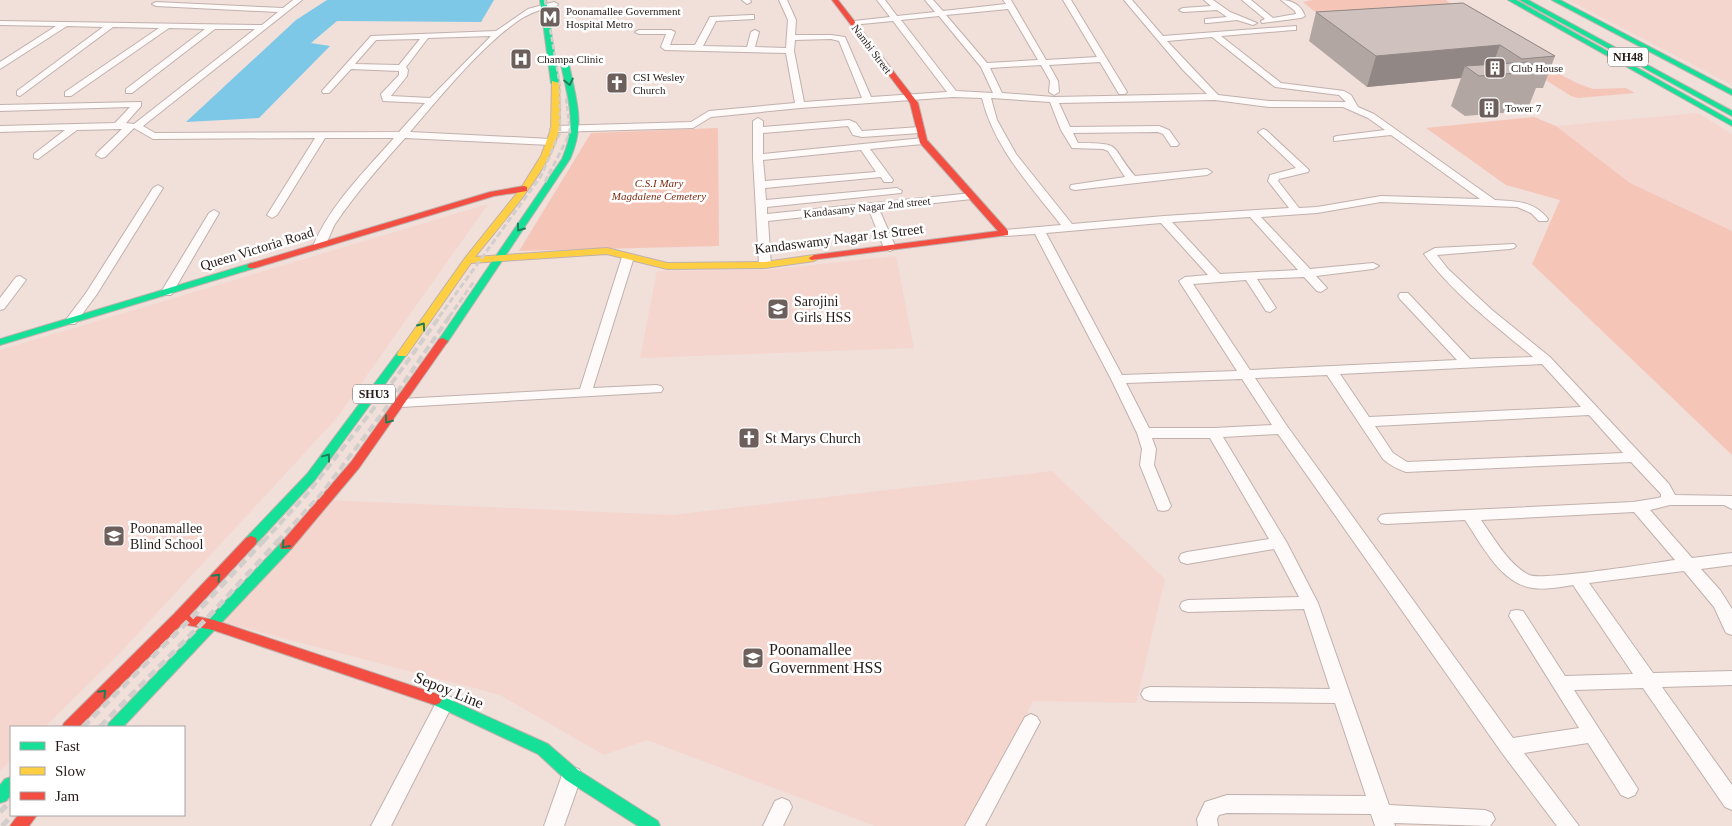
<svg xmlns="http://www.w3.org/2000/svg" width="1732" height="826" font-family="'Times New Roman',serif">
<rect width="100%" height="100%" fill="#f1dfda"/>
<!-- built -->
<g fill="#f4d6ce">
<path d="M1568,0H1732V85Z"/>
<path d="M1698,113L1732,134V231L1630,183L1556,126Z"/>
<path d="M488,204L336,419L120,653L45,727H11V760L0,771V350Z"/>
<path d="M896,256L914,348L640,358L657,271L766,270Z"/>
<path d="M1052,471L1165,579L1136,703L1033,701L976,826H875L647,740L604,755L500,695L218,621L327,500L672,515Z"/>
</g>
<!-- green -->
<g fill="#f5c5b7">
<path d="M1313,0H1446L1474,23L1504,35L1563,76L1579,84L1593,89L1626,88L1635,93L1578,98L1571,96L1457,24L1338,30L1303,2Z"/>
<path d="M1534,117L1556,126L1630,183L1732,231V455L1532,264L1560,200L1506,185L1426,128Z"/>
<path d="M718,128L719,246L519,251L591,133Z"/>
</g>
<!-- water -->
<path fill="#7ec8e7" d="M327,0H494L481,22L337,21L311,43L330,46L259,118L186,122L296,20Z"/>
<g fill="none" stroke-linecap="round" stroke-linejoin="round">
<!-- street casing -->
<g stroke="#c0b1ad" stroke-width="2">
<g id="street">
<path d="M293,0H302L143,126L155,133L399,132L425,103L383,101L381,94L399,75V71L351,69L329,93H323L322,91L371,36L496,31L528,9L554,2L558,4L557,6C545,8 535,11 524,17C485,41 440,97 410,132L551,139L556,142L551,145L405,138C380,166 356,193 335,224C331,231 327,247 319,249L313,246C330,205 365,171 394,138H325L277,215L272,218L267,215L315,138L153,139L134,128L105,157L101,158L96,155L97,153L122,129L77,130L38,159L34,158V154L65,130L0,132V126L115,123L130,107L0,111V105L141,102V106L126,123L134,124L255,29H215L132,93H126V89L205,29L169,28L71,96H65V92L159,28L113,27L20,96L17,95V91L103,27L67,26L0,69V62L56,26L0,25V21L262,25L278,12L156,6L152,4L156,2L283,8ZM491,36L430,98L391,96L407,76L408,70L406,67L428,38ZM420,39L399,65L355,64L376,40Z"/>
<path d="M742,0H750L751,2L747,4Z"/>
<path d="M779,0H787L796,20L795,35H831L845,37L871,97L947,92L893,21L851,25V21H854L890,17L877,0H885L897,16L935,12L925,0H933L943,11L1006,4L1003,0H1011L1046,60L1097,57L1063,0H1071L1127,92L1125,94H1119L1100,62L1049,65L1058,81L1059,92L1054,95L1049,92L1050,81L1041,65L990,68L1002,93L1054,97L1207,94L1183,70L1124,0H1132L1163,36L1296,26V30H1293L1221,36L1281,83L1344,91L1351,95L1358,107L1374,114L1495,200C1516,201 1534,201 1548,219L1547,221H1539L1531,213L1517,207L1381,202L1317,213L1261,217L1310,269L1373,263L1379,266L1373,269L1316,276L1327,288L1321,292L1317,291L1304,277L1257,279L1276,308L1270,312L1266,311L1246,280L1193,284L1250,370L1457,360L1400,299L1398,296L1400,293H1408L1470,359L1533,357C1495,325 1453,294 1424,254L1435,248L1514,244L1516,246L1514,248L1510,249L1437,255L1448,269L1492,310L1550,357L1669,484L1675,495L1732,496V509L1724,505H1670L1650,510L1692,558L1732,553V565L1701,569L1720,590L1732,609V635L1726,633L1714,607L1684,571L1589,583L1653,673L1732,671V685L1662,687L1732,785V810L1725,807L1643,688L1574,690L1638,789L1635,795L1628,798L1621,795L1588,743L1524,753L1579,826H1557L1502,753L1278,434L1223,437L1287,543L1318,603L1389,805L1485,810L1492,813L1495,819L1490,826L1394,823L1395,826H1375L1371,814L1227,813L1219,815L1217,819L1218,826H1198L1197,819L1205,802L1227,795L1366,796L1335,703L1150,701L1144,699L1141,694L1144,689L1150,687L1330,689L1304,609L1188,612L1182,610L1180,606L1182,602L1188,600L1299,597L1274,549L1187,564L1181,562L1179,558L1181,554L1187,552L1269,539L1210,438H1152L1156,449L1154,465L1171,506L1168,510L1163,511L1158,510L1140,465L1142,449L1137,433L1111,379L1035,234L1005,236L999,233L1005,230L1061,225C1031,186 994,148 982,98L953,97L800,108L711,117L693,128L555,132L550,129L555,126L691,122L709,111L795,103L786,53L665,50L661,47L666,34H639L635,32L639,30H671L675,32L670,45H695L710,17L751,15H754V19L716,21L703,46L747,47L751,32L755,30L759,32L755,47L786,48L788,20ZM1008,9L1038,60L987,63L946,15ZM939,16L981,67L993,93L956,91L901,20ZM1212,37L1275,87L1339,95L1346,102L1269,101L1218,95L1167,41ZM831,39L839,41L862,98L804,102L794,51L795,40ZM991,98L1050,102L1061,130L1072,148L1103,149L1108,151L1125,177L1071,185L1070,187L1071,189L1075,190L1207,175L1212,172L1207,169L1135,176C1109,146 1125,143 1078,143L1073,133L1158,132L1163,134L1171,146H1177L1179,144L1169,130L1159,126L1070,127L1059,103L1215,100L1269,107H1343L1368,118L1385,130L1337,136L1334,137V141L1391,135L1480,199L1381,196L1317,207L1299,208L1278,181L1279,179L1308,172L1309,170L1266,130L1263,129L1258,132L1260,134L1296,168L1270,175L1268,181L1289,208L1164,216L1072,224L1016,154L997,120ZM1250,217L1298,270L1220,274L1172,222ZM1161,223L1208,275L1185,277L1179,281L1237,371L1122,375L1046,233ZM1542,364L1581,407L1369,417L1340,374ZM1327,375L1383,459C1390,465 1397,469 1406,472L1631,462L1661,494V497L1658,498L1633,502L1386,514L1381,515L1378,519L1381,523L1386,524L1465,520C1482,545 1501,584 1533,588C1546,590 1560,587 1573,585L1633,674L1565,676L1523,611L1517,610L1511,611L1509,616L1579,728L1513,738L1287,426L1255,378ZM1242,379L1272,425L1214,428H1149L1126,383ZM1589,415L1623,453L1407,462L1393,453L1375,426ZM1634,512L1675,560C1653,563 1543,581 1529,575C1508,564 1494,538 1481,520Z"/>
<path d="M1204,0H1213L1230,12L1257,23L1253,25L1237,20L1208,23H1205V19L1227,17L1217,10L1183,12L1179,10L1183,8L1211,6Z"/>
<path d="M1242,0H1251L1273,18L1296,14L1295,11L1281,0C1292,0 1301,5 1305,16L1301,18L1262,23L1261,21L1265,19Z"/>
<path d="M758,118L763,121V127L849,120L856,123L862,131L920,127L925,130L920,133L862,137L853,135L848,126L763,133V154L923,138L928,141L923,144L870,149L893,180L892,182H884L881,177L765,188L766,200L897,188L902,191L901,193L767,207V214L972,193L977,196L972,199L879,209L896,248L890,251L884,248L869,210L768,221L771,265L769,267H761L759,265L753,158V121ZM861,150L876,172L765,181L763,160Z"/>
<path d="M158,185L163,188L97,294L75,324H67L65,321L86,293L153,188Z"/>
<path d="M214,210L219,213L173,292L171,295H163L161,292L209,213Z"/>
<path d="M628,254L634,257L593,388L656,385L661,386L663,389L661,392L401,407L394,403L401,399L580,389L622,257Z"/>
<path d="M20,276L26,280L4,309L0,310V298L16,277Z"/>
<path d="M445,695L451,697L454,702L391,826H371L439,697Z"/>
<path d="M1031,714L1037,717L1040,722L985,826H965L1025,717Z"/>
<path d="M572,767L579,769L582,775L564,826H544L562,775L565,769Z"/>
<path d="M782,798L789,801L792,807L783,826H763L775,801Z"/>
</g>
</g>
<!-- fast casing -->
<g stroke="#c0b1ad" stroke-width="2">
<g id="fast">
<path d="M540,0H546L559,83L555,85L551,83Z"/>
<path d="M1508,0H1516L1732,121V126Z"/>
<path d="M1520,0H1528L1732,111V116Z"/>
<path d="M1552,0H1560L1732,90V95Z"/>
<path d="M565,62L569,64C576,101 586,123 570,159L447,343H439L438,341L562,159C578,123 568,101 561,64Z"/>
<path d="M252,263L255,264V268L0,345V339Z"/>
<path d="M402,351L407,354L315,480L256,544H246L245,541L246,538L307,474L398,352Z"/>
<path d="M286,541L291,543L292,546L291,549L123,727H107L109,723L281,543Z"/>
<path d="M435,693L548,744L578,770L658,821L660,826H638L566,780L538,754L430,703L428,699L430,695Z"/>
<path d="M11,777V795L6,801L0,803V785L5,779Z"/>
</g>
</g>
<!-- slow casing -->
<g stroke="#c0b1ad" stroke-width="2">
<path id="slow" d="M552,81L559,83C559,98 561,115 559,129C552,168 500,225 475,257L607,248L667,263L765,262L814,255L819,258L814,261L765,268L667,269L607,254L471,263L406,356H398L397,354L465,258L521,188L541,156L551,129Z"/>
</g>
<!-- jam casing -->
<g stroke="#c0b1ad" stroke-width="2">
<g id="jam">
<path d="M832,0H838L918,103L927,140L1008,231V235L811,260L809,258L814,255L998,231L920,143L910,103Z"/>
<path d="M524,186L527,187V191L494,196L255,268H249L247,266L249,264L490,192Z"/>
<path d="M443,338L448,341L359,468L291,549H281L280,546L281,543L351,462L439,339Z"/>
<path d="M251,536L256,538L257,541L256,544L190,615L214,620L440,695L442,699L440,703L435,705L213,630L182,624L79,727H62L64,723L174,614L246,538Z"/>
<path d="M18,815H37L29,826H10Z"/>
</g>
</g>
<!-- street -->
<use href="#street" fill="#fdfaf9" fill-rule="evenodd"/>
<!-- fast -->
<use href="#fast" fill="#16e098" fill-rule="evenodd"/>
<!-- slow -->
<use href="#slow" fill="#ffcf43" fill-rule="evenodd"/>
<!-- jam -->
<use href="#jam" fill="#f24e42" fill-rule="evenodd"/>
<!-- rail-far3 -->
<g stroke="#d2cecc" stroke-width="2.5" stroke-dasharray="5 2.5" stroke-linecap="butt">
<path d="M545,0L560,85V133L557,140"/>
<path d="M566,140L570,132L566,98"/>
</g>
<!-- rail-far2 -->
<g stroke="#d2cecc" stroke-width="3" stroke-dasharray="6 3" stroke-linecap="butt">
<path d="M545,182L567,139"/>
<path d="M439,317L541,176L557,139"/>
<path d="M449,317L475,280"/>
</g>
<!-- rail-far1 -->
<g stroke="#d2cecc" stroke-width="4" stroke-dasharray="8 4" stroke-linecap="butt">
<path d="M263,542L308,493L371,412L440,316"/>
<path d="M277,542L322,493L384,411L450,316"/>
</g>
<!-- rail -->
<g stroke="#d2cecc" stroke-width="5" stroke-dasharray="9 5" stroke-linecap="butt">
<path d="M83,727L196,613L264,540"/>
<path d="M100,727L212,613L279,540"/>
<path d="M0,812L11,801"/>
<path d="M2,826L13,815"/>
</g>
</g>
<!-- wall -->
<path fill="#b2a6a3" d="M1463,3L1555,56L1543,88H1536L1527,111L1465,116L1451,106L1461,78L1367,87L1309,41L1316,12Z"/>
<!-- shaded-wall -->
<path fill="#918784" d="M1500,45L1489,75L1465,66L1461,78L1367,87L1376,56Z"/>
<!-- building -->
<g fill="#cfc1bd" stroke="#918784">
<path d="M1463,3L1555,56L1522,59L1500,45L1376,56L1316,12Z"/>
<path d="M1528,62L1543,71L1479,76L1465,66Z"/>
</g>
<!-- one-way arrows -->
<defs><path id="oneway-chevron" d="M-2-3.5L2.5 0L-2 3.5" fill="none" stroke-width="1.6" stroke-linecap="round" stroke-linejoin="round" transform="scale(1.25)"/></defs>
<g stroke="#1e7e58">
<use href="#oneway-chevron" transform="translate(569 82) rotate(78)"/>
<use href="#oneway-chevron" transform="translate(520 228) rotate(126)"/>
<use href="#oneway-chevron" transform="translate(422 326) rotate(-55)"/>
<use href="#oneway-chevron" transform="translate(388 420) rotate(127)"/>
<use href="#oneway-chevron" transform="translate(327 457) rotate(-53)"/>
<use href="#oneway-chevron" transform="translate(285 545) rotate(132)"/>
<use href="#oneway-chevron" transform="translate(217 577) rotate(-47)"/>
<use href="#oneway-chevron" transform="translate(103 693) rotate(-45)"/>
</g>
<!-- icons -->
<defs>
<g id="metro-square" transform="scale(1.125)"><rect x="-9" y="-9" width="18" height="18" rx="4" fill="#6d605c" stroke="#fff"/><path d="M-5.5 5V-5H-3L0 0L3-5H5.5V5H3V-.5L0 4L-3-.5V5Z" fill="#fff"/></g>
<g id="hospital-square" transform="scale(1.125)"><rect x="-9" y="-9" width="18" height="18" rx="4" fill="#6d605c" stroke="#fff"/><path d="M-5-5h3v3.5h4V-5h3V5h-3V1.5h-4V5h-3Z" fill="#fff"/></g>
<g id="building-square" transform="scale(1.125)"><rect x="-9" y="-9" width="18" height="18" rx="4" fill="#6d605c" stroke="#fff"/><path d="M-4-6H4V6H1V3H-1V6H-4ZM-2.5-4.3h1.7v1.8h-1.7ZM.8-4.3h1.7v1.8H.8ZM-2.5-1h1.7V.8h-1.7ZM.8-1h1.7V.8H.8Z" fill="#fff"/></g>
<g id="church-square" transform="scale(1.125)"><rect x="-9" y="-9" width="18" height="18" rx="4" fill="#6d605c" stroke="#fff"/><path d="M-1.2-6h2.4v3.5h3.3v2.4h-3.3V6h-2.4V-.1h-3.3v-2.4h3.3Z" fill="#fff"/></g>
<g id="school-square" transform="scale(1.125)"><rect x="-9" y="-9" width="18" height="18" rx="4" fill="#6d605c" stroke="#fff"/><path d="M0-5L7-2L0 1L-7-2ZM-4 1L0 2.5L4 1V4Q0 6-4 4Z" fill="#fff"/></g>
</defs>
<g fill-rule="evenodd">
<use href="#metro-square" x="550" y="17"/>
<use href="#hospital-square" x="521" y="59"/>
<use href="#building-square" x="1495" y="68"/>
<use href="#church-square" x="617" y="83"/>
<use href="#building-square" x="1489" y="108"/>
<use href="#school-square" x="778" y="309"/>
<use href="#church-square" x="749" y="438"/>
<use href="#school-square" x="114" y="536"/>
<use href="#school-square" x="753" y="658"/>
</g>
<g text-anchor="middle" dominant-baseline="central" stroke-width="5" stroke-linejoin="round" paint-order="stroke">
<!-- far-poi labels -->
<g font-size="11" fill="#261b18" stroke="#fff" text-anchor="start">
<text x="566" y="11">Poonamallee Government<tspan x="566" dy="13">Hospital Metro</tspan></text>
<text x="537" y="59">Champa Clinic</text>
<text x="1511" y="68">Club House</text>
<text x="633" y="77">CSI Wesley<tspan x="633" dy="13">Church</tspan></text>
<text x="1505" y="108">Tower 7</text>
</g>
<!-- far-street labels -->
<g font-size="11" fill="#261b18" stroke="#fff">
<text transform="translate(872 49) rotate(53)">Nambi Street</text>
<text transform="translate(867 207) rotate(-6)">Kandasamy Nagar 2nd street</text>
</g>
<!-- far-park labels -->
<g font-size="11" font-style="italic" fill="#7e2b12" stroke="#fff">
<text x="659" y="183">C.S.I Mary<tspan x="659" dy="13">Magdalene Cemetery</tspan></text>
</g>
<!-- shield labels -->
<g fill="#fff" stroke="#675f5d" stroke-width="1">
<rect x="1608" y="47.5" width="40" height="19" rx="4"/>
<rect x="353" y="384.5" width="42" height="19" rx="4"/>
</g>
<g font-size="12" font-weight="bold" fill="#261b18">
<text x="1628" y="57">NH48</text>
<text x="374" y="394">SHU3</text>
</g>
<!-- street labels -->
<g font-size="14" fill="#261b18" stroke="#fff">
<text transform="translate(839 239) rotate(-7)">Kandaswamy Nagar 1st Street</text>
<text transform="translate(257 249) rotate(-17)">Queen Victoria Road</text>
</g>
<!-- poi labels -->
<g font-size="14" fill="#261b18" stroke="#fff" text-anchor="start">
<text x="794" y="301">Sarojini<tspan x="794" dy="16">Girls HSS</tspan></text>
<text x="765" y="438">St Marys Church</text>
<text x="130" y="528">Poonamallee<tspan x="130" dy="16">Blind School</tspan></text>
</g>
<!-- near-poi labels -->
<g font-size="16" fill="#261b18" stroke="#fff" text-anchor="start">
<text x="769" y="649">Poonamallee<tspan x="769" dy="18">Government HSS</tspan></text>
</g>
<!-- near-street labels -->
<g font-size="16" fill="#261b18" stroke="#fff">
<text transform="translate(449 690) rotate(22)">Sepoy Line</text>
</g>
</g>
<!-- legend -->
<rect x="10" y="726" width="175" height="90" fill="#ffffff" stroke="#a8a4a3"/>
<rect x="20" y="742" width="25" height="8" fill="#16e098" stroke="#a8a4a3"/>
<text x="55" y="751" font-size="15" fill="#261b18">Fast</text>
<rect x="20" y="767" width="25" height="8" fill="#ffcf43" stroke="#a8a4a3"/>
<text x="55" y="776" font-size="15" fill="#261b18">Slow</text>
<rect x="20" y="792" width="25" height="8" fill="#f24e42" stroke="#a8a4a3"/>
<text x="55" y="801" font-size="15" fill="#261b18">Jam</text>
</svg>
